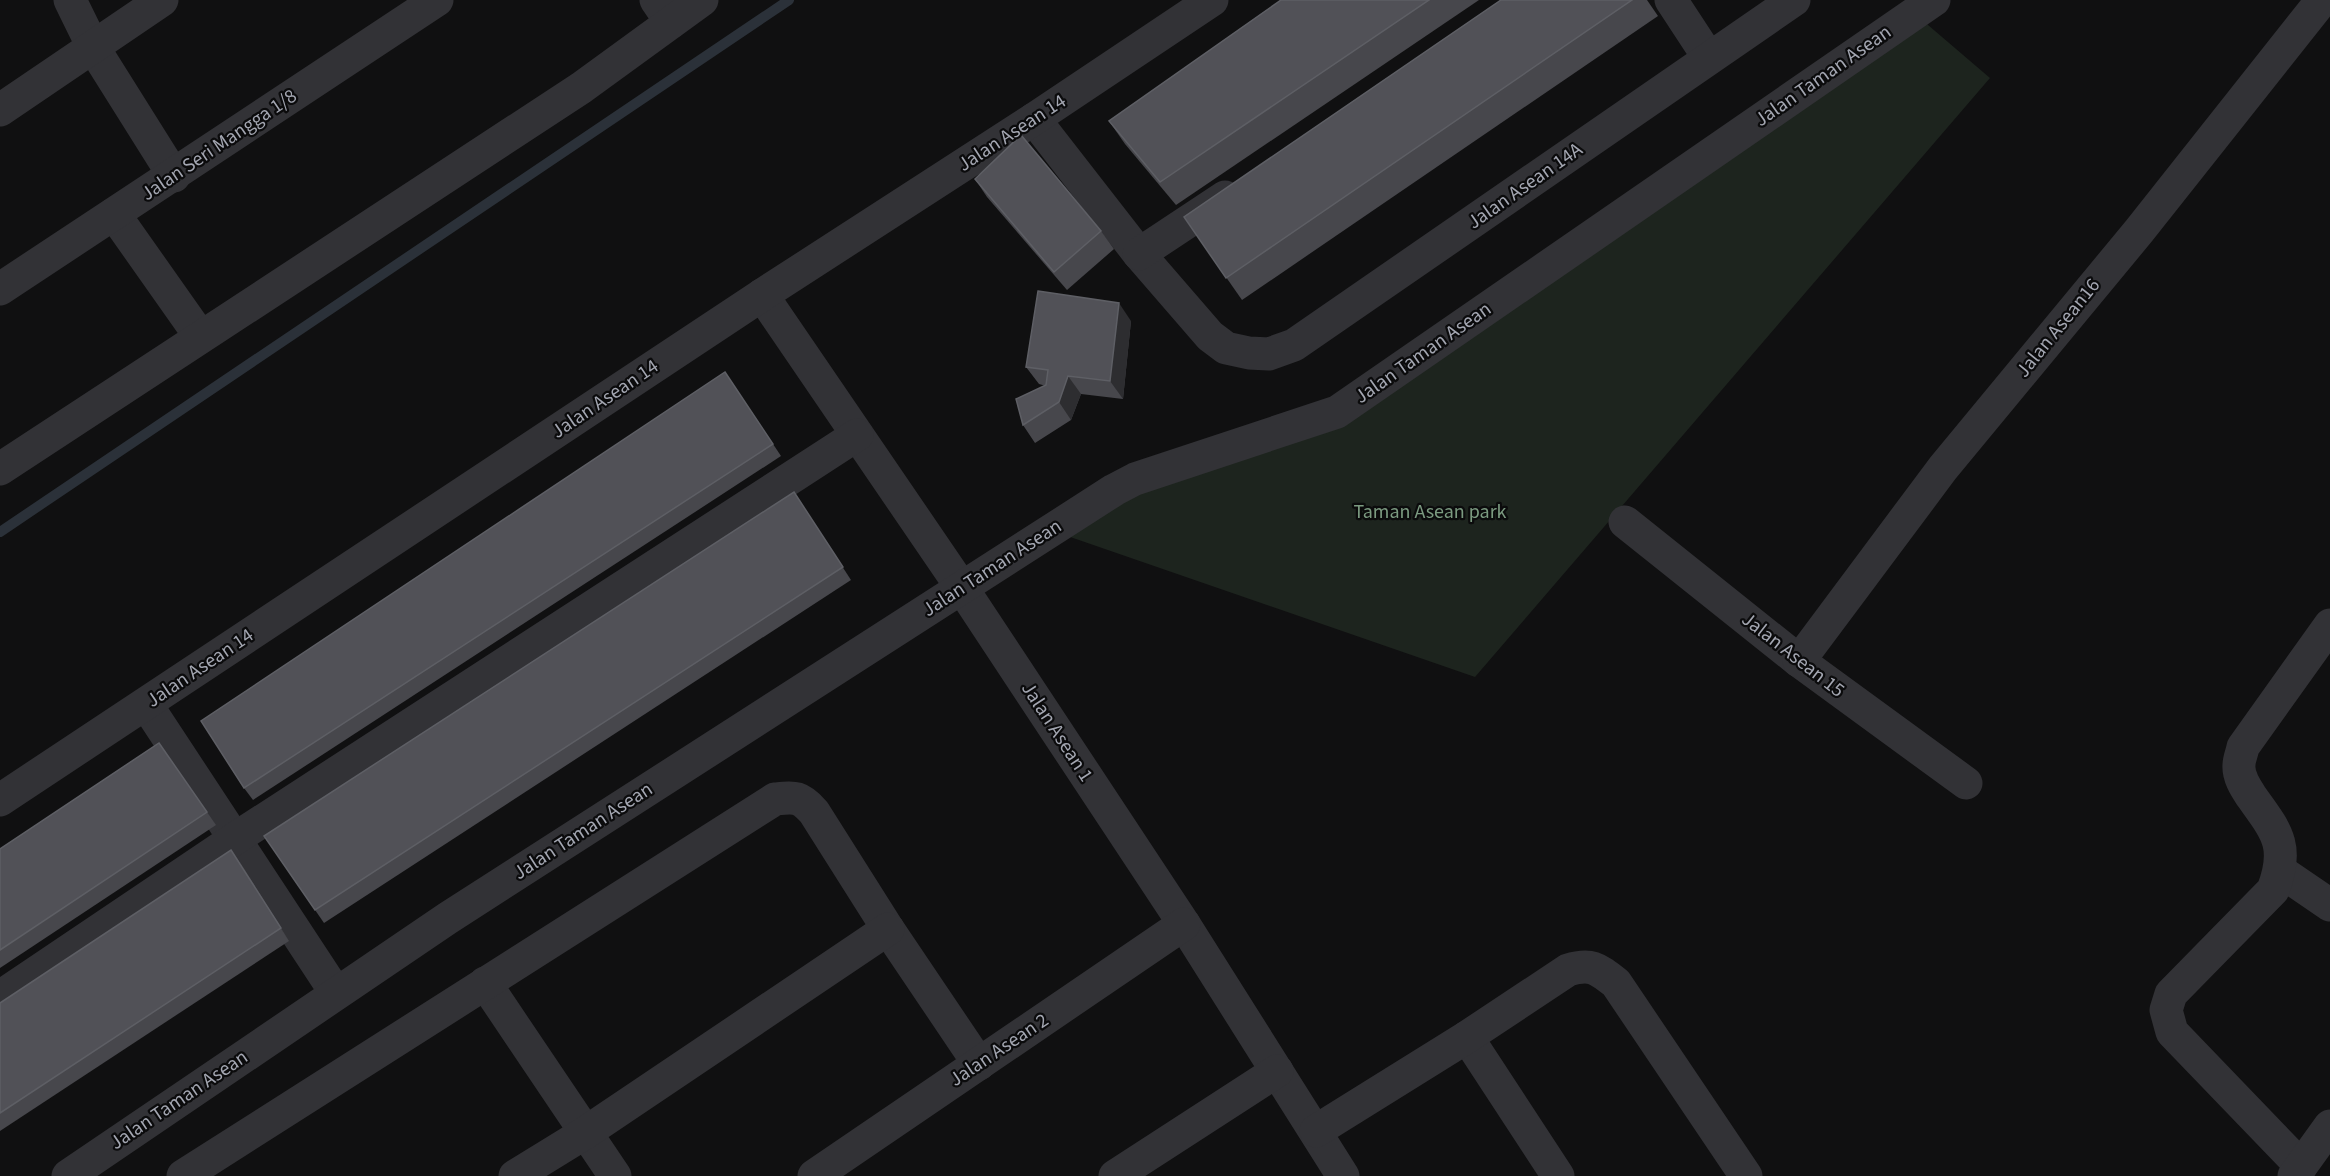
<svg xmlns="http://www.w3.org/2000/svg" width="2330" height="1176" font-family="'Source Sans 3',sans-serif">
<rect width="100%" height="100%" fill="#101011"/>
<!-- green -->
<path fill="#1d241e" d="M1914,13L1990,78L1475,677L1050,530L1317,420Z"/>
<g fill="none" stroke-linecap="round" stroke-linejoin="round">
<!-- stream -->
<path stroke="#2b3139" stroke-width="10" d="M0,532L789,0"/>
<!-- minor -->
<g stroke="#323236" stroke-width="33">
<path d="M70,0L93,47L174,176"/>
<path d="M656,0L671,22"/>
<path d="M1671,0L1709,58"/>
<path d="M0,110L162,0"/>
<path d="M1034,119L1139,254L1210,336L1226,348L1249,353L1269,354L1294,345L1794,0"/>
<path d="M114,214L200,336"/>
<path d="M1139,254L1225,197"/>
<path d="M0,289L437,0"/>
<path d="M762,295L962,588L1184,924L1343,1176"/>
<path d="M0,469L581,88L702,0"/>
<path d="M1625,522L1799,661L1966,783"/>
<path d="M1799,661L1943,468L2139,231L2322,0"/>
<path d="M146,704L336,993"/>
<path d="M0,800L762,295L1034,119L1212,0"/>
<path d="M2280,871L2330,905"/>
<path d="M485,983L615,1176"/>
<path d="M0,997L236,838L857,435"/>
<path d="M1467,1037L1558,1176"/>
<path d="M1316,1131L1467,1037L1568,970C1591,963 1597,968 1616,983L1746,1176"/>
<path d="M2301,1166L2172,1032L2166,1010L2171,994L2273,890C2290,845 2276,831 2251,796C2245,787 2238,776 2239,765C2239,759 2242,753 2243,747L2330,625"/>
<path d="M68,1176L448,918L1114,490L1135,479L1337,412L1934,0"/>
<path d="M183,1176L775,799C795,797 800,796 814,812L888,929L979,1064"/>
<path d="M515,1176L585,1133L888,929"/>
<path d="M814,1176L1184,924"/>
<path d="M1115,1176L1277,1071"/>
<path d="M2294,1176L2330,1126"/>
</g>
</g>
<!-- wall -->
<g fill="#47474c">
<path d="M1281,0H1479L1176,205L1125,144L1109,121Z"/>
<path d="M1501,0H1647L1658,16L1242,300L1184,217Z"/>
<path d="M975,179L1101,231L1114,249L1067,290L987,197Z"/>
<path d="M1131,321L1123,399L1081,394L1071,420L1035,443L1023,425L1046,386L1039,384L1026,367Z"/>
<path d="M725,372L781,456L253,800L244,788Z"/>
<path d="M794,492L851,580L324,923L264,836Z"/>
<path d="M159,743L216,825L0,968V849Z"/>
<path d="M240,862L289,941L0,1131V1003Z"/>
</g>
<!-- shaded-wall -->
<g fill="#2d2d30">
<path d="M1119,303L1131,321L1123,399L1110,381Z"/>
<path d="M1068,376L1081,394L1071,420L1059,402Z"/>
<path d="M231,850L240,862L289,941L281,928Z"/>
</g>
<!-- building -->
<g fill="#515157" stroke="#5e5f65" stroke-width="1.5">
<path d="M1281,0H1429L1160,182L1109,121Z"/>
<path d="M1501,0H1632L1226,278L1184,217Z"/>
<path d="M1021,135L1101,231L1054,272L975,179Z"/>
<path d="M1038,291L1119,303L1110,381L1068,376L1059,402L1023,425L1016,399L1046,385L1048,370L1026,367Z"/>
<path d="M725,372L773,444L244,788L201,721Z"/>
<path d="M794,492L843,567L315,910L264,836Z"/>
<path d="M159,743L207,812L0,950V849Z"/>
<path d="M231,850L281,928L0,1113V1003Z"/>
</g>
<g text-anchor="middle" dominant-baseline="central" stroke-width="4.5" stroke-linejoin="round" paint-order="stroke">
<!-- street labels -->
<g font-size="20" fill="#a3a6b1" stroke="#0b0b0c">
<text transform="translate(1823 76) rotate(-35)">Jalan Taman Asean</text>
<text transform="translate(1012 133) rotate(-33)">Jalan Asean 14</text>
<text transform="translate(219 145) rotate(-34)">Jalan Seri Mangga 1/8</text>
<text transform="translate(1525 186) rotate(-35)">Jalan Asean 14A</text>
<text transform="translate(2058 328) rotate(-51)">Jalan Asean16</text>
<text transform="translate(1423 353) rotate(-35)">Jalan Taman Asean</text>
<text transform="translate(605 399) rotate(-34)">Jalan Asean 14</text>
<text transform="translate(992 568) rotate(-33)">Jalan Taman Asean</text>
<text transform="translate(1793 655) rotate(38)">Jalan Asean 15</text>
<text transform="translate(200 668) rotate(-34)">Jalan Asean 14</text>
<text transform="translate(1057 732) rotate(57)">Jalan Asean 1</text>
<text transform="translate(583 831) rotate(-33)">Jalan Taman Asean</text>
<text transform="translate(999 1050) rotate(-34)">Jalan Asean 2</text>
<text transform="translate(179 1100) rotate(-34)">Jalan Taman Asean</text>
</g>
<!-- park labels -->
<g font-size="20" fill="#7b9a80" stroke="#0b0b0c">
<text x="1430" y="512">Taman Asean park</text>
</g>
</g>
</svg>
